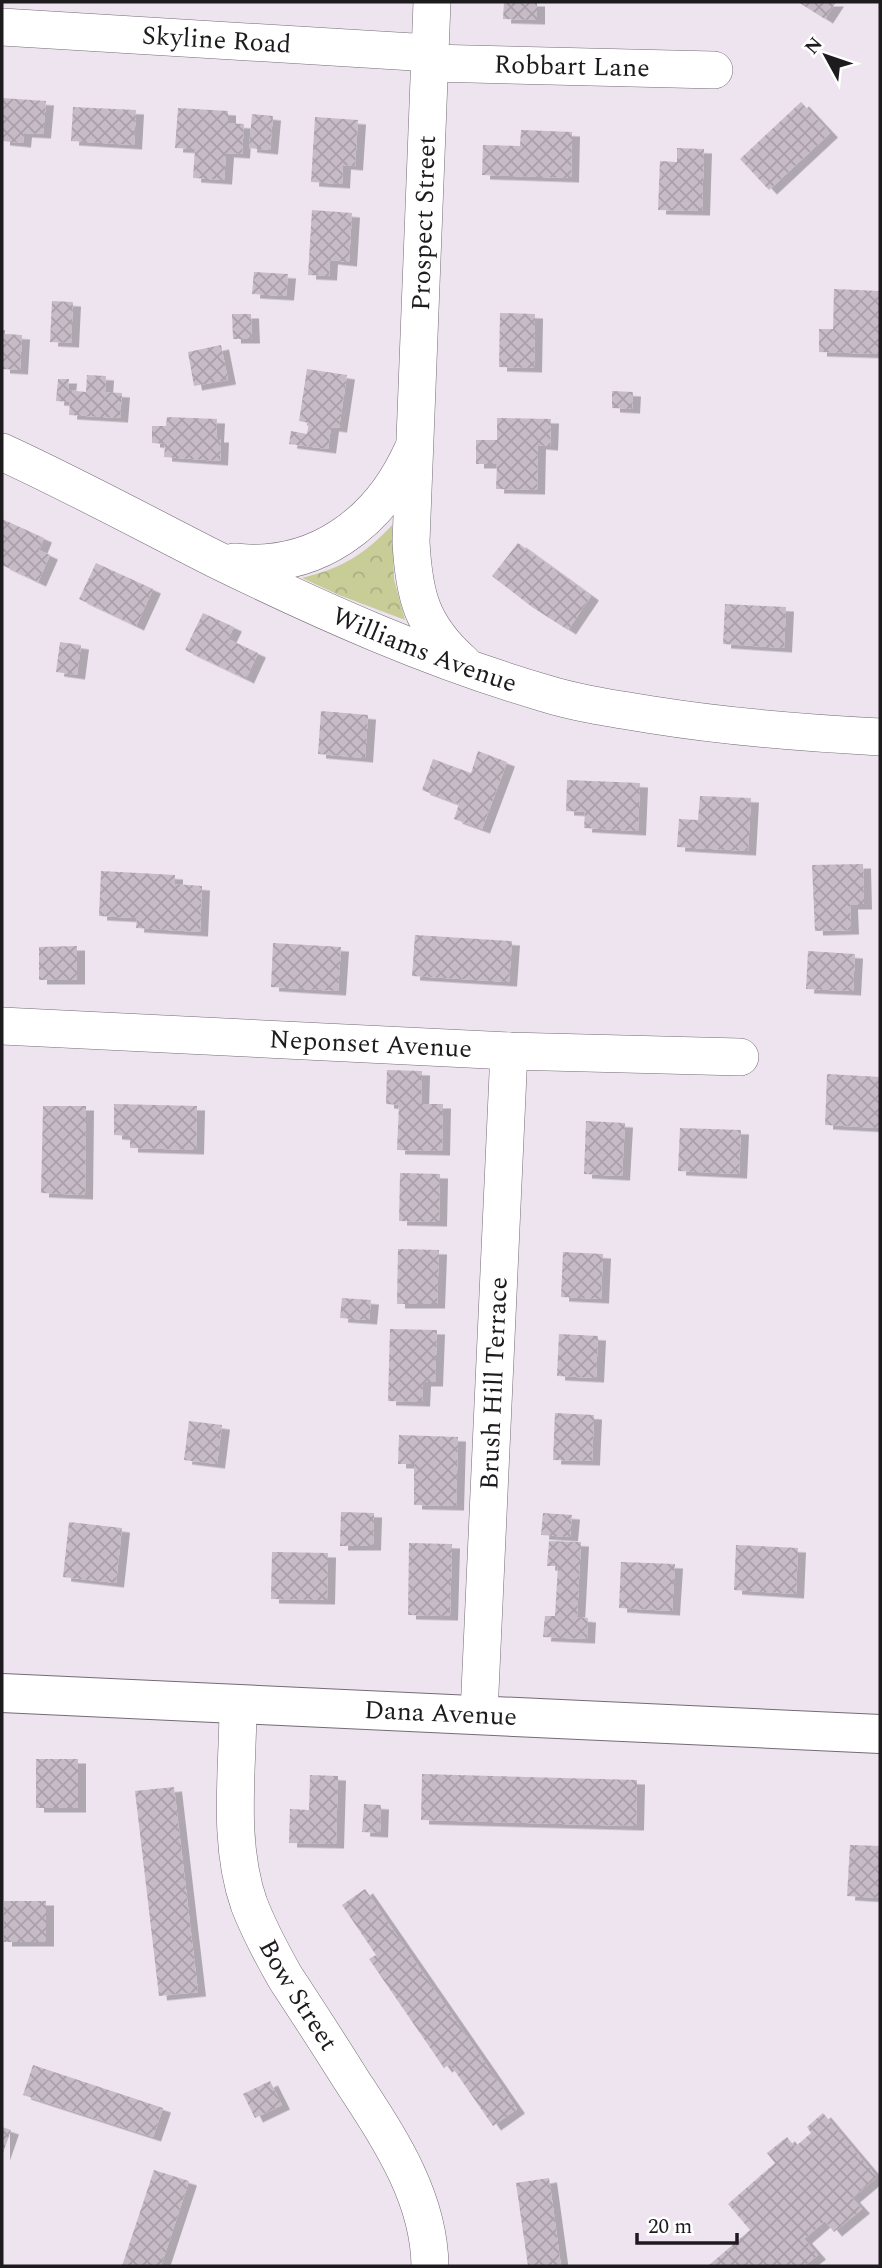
<svg xmlns="http://www.w3.org/2000/svg" width="882" height="2268" font-family="Spectral,serif">
<defs>
<pattern id="park-crowns" width="20" height="18" patternUnits="userSpaceOnUse" patternTransform="scale(1.75)"><rect width="20" height="18" fill="#c8cd98"/><path d="M2 6a3 3 0 1 1 6 0M12 15a3 3 0 1 1 6 0" fill="none" stroke="#abaf83"/></pattern>
<pattern id="building-cross-hatch" width="8" height="8" patternUnits="userSpaceOnUse" patternTransform="scale(1.75)"><rect width="8" height="8" fill="#c6bbc6"/><path d="M0 0l8 8M0 8l8-8" fill="none" stroke="#aaa0aa"/></pattern>
<filter id="shadow"><feDropShadow dx="8" dy="4.5" stdDeviation="0" flood-color="#0004"/></filter>
</defs>
<rect width="100%" height="100%" fill="#eee4f0"/>
<!-- park -->
<path fill="url(#park-crowns)" d="M392,525L394,579L405,620L339,595L302,578C342,568 364,555 392,525Z"/>
<!-- building -->
<g fill="url(#building-cross-hatch)" filter="url(#shadow)">
<path d="M504,2H537V20L503,19Z"/>
<path d="M798,2H836L825,19Z"/>
<path d="M2,98L46,101L43,134L24,133L23,143L2,141Z"/>
<path d="M801,102L830,133L769,190L740,159Z"/>
<path d="M73,107L136,110L134,145L71,141Z"/>
<path d="M178,108L228,111V123L244,124L242,154L226,153L224,180L193,178L195,149L175,148Z"/>
<path d="M252,114L273,116L270,150L249,148Z"/>
<path d="M315,117L358,120L355,166L343,165L342,184L311,182Z"/>
<path d="M521,130L572,132L571,178L482,175L483,145L520,146Z"/>
<path d="M677,148L704,149L702,211L658,210L660,161L677,162Z"/>
<path d="M312,210L352,213L349,262L330,260L329,276L308,275Z"/>
<path d="M254,272L288,274L286,296L252,294Z"/>
<path d="M834,289L880,291V354L819,352V329H833Z"/>
<path d="M52,301L73,302L71,343L50,342Z"/>
<path d="M500,313L535,314L534,368L499,367Z"/>
<path d="M232,314H251L252,339H233Z"/>
<path d="M2,330H5V334L22,335L20,370L2,369Z"/>
<path d="M221,345L228,380L194,386L188,352Z"/>
<path d="M307,369L347,375L339,428L331,427L328,449L289,444L291,431L307,434L309,423L299,421Z"/>
<path d="M87,375L106,376L105,392L122,393L120,418L69,415L70,402L56,401L58,379H69L68,390L86,392Z"/>
<path d="M612,391L633,392L632,409L612,408Z"/>
<path d="M167,417L217,419L216,438H221L220,461L164,457L165,444L152,443V426H166Z"/>
<path d="M497,418L551,419L550,446L538,445L537,490L496,489L497,464H476V440H497Z"/>
<path d="M2,519L44,538L39,550L50,555L38,582L2,565Z"/>
<path d="M518,543L591,596L568,630L532,607L492,576Z"/>
<path d="M96,563L153,589L136,626L79,599Z"/>
<path d="M725,604L786,607L784,648L723,644Z"/>
<path d="M203,613L234,627L228,639L258,653L246,679L185,650Z"/>
<path d="M60,642L81,645L77,675L56,672Z"/>
<path d="M321,711L368,715L365,758L318,754Z"/>
<path d="M478,751L507,762L482,829L454,819L459,804L422,790L433,759L471,773Z"/>
<path d="M567,780L640,783L638,831L584,828L585,812L566,811Z"/>
<path d="M700,796L751,798L748,851L677,847L679,819L698,820Z"/>
<path d="M863,864L864,905H850L851,930L815,931L812,865Z"/>
<path d="M101,871L175,875V884L202,886L200,932L136,928L137,918L99,916Z"/>
<path d="M415,935L512,941L509,982L412,976Z"/>
<path d="M273,943L341,947L338,991L271,987Z"/>
<path d="M77,946V980H39V947Z"/>
<path d="M808,951L855,954L853,991L806,989Z"/>
<path d="M387,1070L422,1071L421,1104H443L442,1151L397,1150L399,1105L386,1104Z"/>
<path d="M827,1074L880,1077V1128L825,1125Z"/>
<path d="M114,1104L197,1106L196,1150L130,1148V1136L114,1135Z"/>
<path d="M43,1106H86L85,1195L41,1193Z"/>
<path d="M586,1121L625,1123L622,1176L584,1174Z"/>
<path d="M680,1128L741,1130L739,1174L678,1171Z"/>
<path d="M400,1173L440,1174L439,1222L399,1221Z"/>
<path d="M398,1249L439,1250L437,1304H397Z"/>
<path d="M563,1252L603,1254L601,1299L561,1297Z"/>
<path d="M342,1298L371,1300L369,1320L340,1318Z"/>
<path d="M390,1329L437,1330L435,1382H423L422,1402L388,1401Z"/>
<path d="M559,1334L598,1336L596,1378L557,1376Z"/>
<path d="M555,1413L594,1415L592,1461L553,1460Z"/>
<path d="M189,1421L222,1425L217,1464L184,1460Z"/>
<path d="M399,1435L458,1437L456,1506L414,1505V1464H398Z"/>
<path d="M341,1512L374,1513L373,1546H340Z"/>
<path d="M543,1513L572,1515L570,1537L541,1535Z"/>
<path d="M69,1522L122,1528L116,1583L63,1577Z"/>
<path d="M549,1541L581,1542L577,1617L588,1618L587,1639L543,1637L545,1616H555L558,1566H547Z"/>
<path d="M409,1543L452,1544L450,1616L408,1615Z"/>
<path d="M736,1545L798,1548L796,1594L734,1590Z"/>
<path d="M272,1552L328,1553L327,1600L271,1599Z"/>
<path d="M621,1562L675,1564L672,1611L619,1608Z"/>
<rect x="36" y="1759" width="42" height="49"/>
<path d="M422,1774L637,1780L636,1826L421,1820Z"/>
<path d="M310,1775L338,1776L336,1844L289,1843L290,1809L309,1810Z"/>
<path d="M174,1787L198,1992L159,1996L135,1791Z"/>
<path d="M364,1804L381,1805L380,1833L362,1832Z"/>
<path d="M850,1845L880,1846V1898L847,1896Z"/>
<path d="M365,1889L517,2109L493,2126L450,2064L444,2068L369,1959L376,1955L342,1905Z"/>
<rect x="4" y="1901" width="42" height="41"/>
<path d="M33,2065L163,2108L153,2137L23,2095Z"/>
<path d="M270,2081L282,2105L255,2118L243,2094Z"/>
<path d="M823,2113L877,2177L852,2198L862,2209L834,2232L825,2221L804,2239L818,2255L804,2266H708L750,2230L728,2204L775,2163L767,2153L787,2137L795,2147L811,2133L807,2127Z"/>
<path d="M2,2127L11,2130L2,2156Z"/>
<path d="M154,2170L189,2181L161,2266H122Z"/>
<path d="M549,2178L561,2266H528L516,2183Z"/>
</g>
<g fill="none" stroke-linecap="round" stroke-linejoin="round">
<!-- minor casing -->
<g stroke="#746b75" stroke-width="38">
<g id="minor">
<path d="M432,2L411,542C414,595 421,626 463,663"/>
<path id="s1" d="M2,27L430,53"/>
<path id="s2" d="M430,63L714,70"/>
<path id="s3" d="M2,452C74,485 144,523 215,559C321,611 431,660 544,693C579,704 617,709 653,715C728,727 804,733 880,737"/>
<path d="M234,562C315,571 379,524 412,451"/>
<path id="s4" d="M2,1026L509,1051L740,1057"/>
<path id="s5" d="M238,1705C238,1770 227,1841 249,1904C259,1930 272,1954 285,1977C308,2012 330,2046 352,2081C389,2138 429,2196 430,2266"/>
<path id="s6" d="M479,1714L509,1051"/>
</g>
</g>
<!-- tertiary casing -->
<g stroke="#746b75" stroke-width="40">
<g id="tertiary">
<path id="s7" d="M2,1693L880,1734"/>
</g>
</g>
<!-- minor -->
<use href="#minor" stroke="#fff" stroke-width="37"/>
<!-- tertiary -->
<use href="#tertiary" stroke="#fff" stroke-width="38"/>
</g>
<g text-anchor="middle" dominant-baseline="central" stroke-width="5" stroke-linejoin="round" paint-order="stroke">
<!-- street labels -->
<g font-size="26" fill="#1e1b1f" stroke="#fff">
<text stroke="none"><textPath href="#s1" startOffset="215">Skyline Road</textPath></text>
<text stroke="none"><textPath href="#s2" startOffset="142">Robbart Lane</textPath></text>
<text transform="translate(424 223) rotate(-88)">Prospect Street</text>
<text stroke="none"><textPath href="#s3" startOffset="467">Williams Avenue</textPath></text>
<text stroke="none"><textPath href="#s4" startOffset="369">Neponset Avenue</textPath></text>
<text stroke="none"><textPath href="#s6" startOffset="331">Brush Hill Terrace</textPath></text>
<text stroke="none"><textPath href="#s7" startOffset="439">Dana Avenue</textPath></text>
<text stroke="none"><textPath href="#s5" startOffset="304">Bow Street</textPath></text>
</g>
</g>
<!-- border -->
<rect width="882" height="2268" fill="none" stroke="#1e1b1f" stroke-width="7"/>
<!-- north arrow -->
<g transform="translate(826 56) rotate(310)" stroke="#ffffff" stroke-width="5" paint-order="stroke">
<path d="M0-5L12 26L0 18L-12 26Z" fill="#1e1b1f"/>
<text y="-10" font-size="19" font-weight="bold" text-anchor="middle" fill="#1e1b1f">N</text>
</g>
<!-- scale -->
<path d="M637 2233v10h100v-10" fill="none" stroke="#1e1b1f" stroke-width="3.5"/>
<text x="648" y="2233" font-size="21" fill="#1e1b1f" stroke="#ffffff" stroke-width="5" paint-order="stroke">20 m</text>
</svg>
